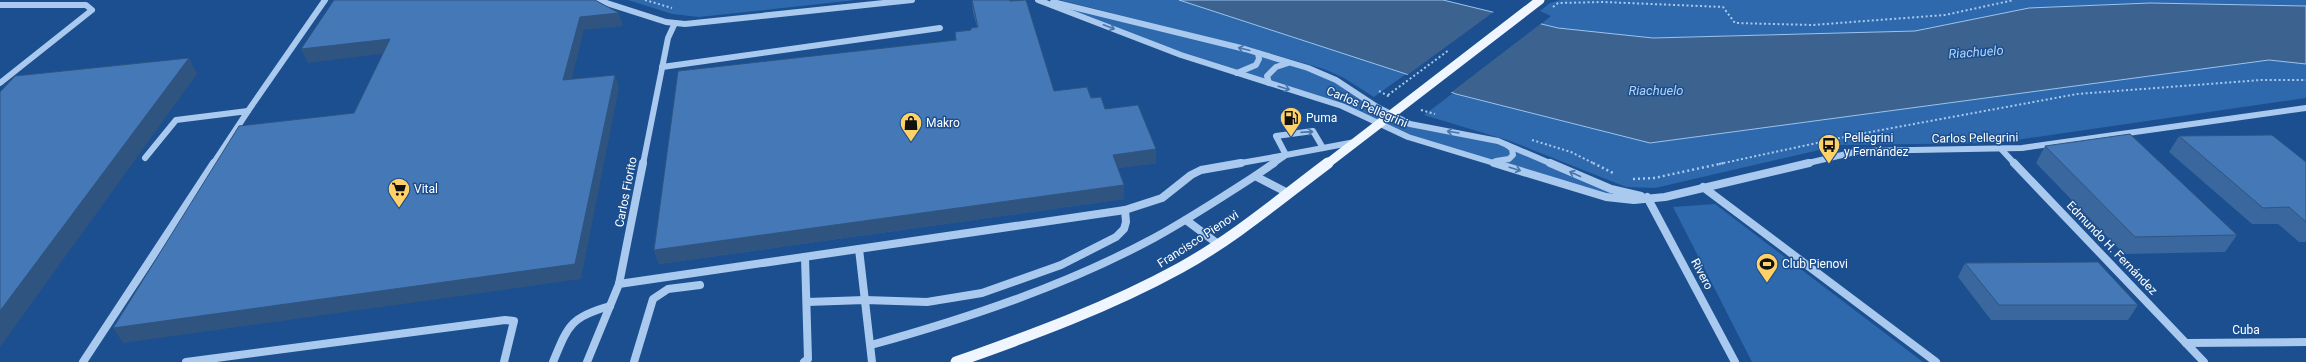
<svg xmlns="http://www.w3.org/2000/svg" width="2306" height="362" font-family="Roboto,sans-serif">
<rect width="100%" height="100%" fill="#1b4f8f"/>
<!-- green -->
<g fill="#2e69ad">
<path d="M628,0H856L699,17L672,14Z"/>
<path d="M1045,0L1245,49L1308,68L1410,124L1485,138L1629,194L1622,200L1421,141L1352,110L1196,60Z"/>
<path d="M1060,0H1179L1406,74L1374,97L1344,78L1324,69L1255,49Z"/>
<path d="M1560,0H2306V6L2150,3L2029,8L1915,31L1653,38L1558,28L1541,24L1551,16L1540,11L1550,3Z"/>
<path d="M2269,60L2306,64V98L1995,143L1841,145L1655,188L1626,187L1510,141L1424,115L1453,93L1651,143Z"/>
<path d="M1715,204L1923,362H1752L1673,207Z"/>
</g>
<!-- water -->
<path fill="#3c6290" stroke="#9cc4f0" d="M1179,0H1443L1558,28L1653,38L1915,31L2029,8L2150,3L2306,6V64L2269,60L1650,143L1456,94L1406,74Z"/>
<!-- pier -->
<path fill="#1b4f8f" d="M1495,11L1543,22L1449,94L1406,76Z"/>
<g fill="none" stroke-linecap="round" stroke-linejoin="round">
<!-- path-far1 -->
<g stroke="#a9c9ee" stroke-width="2" stroke-dasharray="2 2.5" stroke-linecap="butt">
<path d="M645,0L672,8"/>
<path d="M1553,7L1558,3L1604,2L1723,7L1735,23L1812,25L1945,15L2014,0"/>
<path d="M1379,91L1390,97"/>
<path d="M1388,95L1449,50"/>
<path d="M1421,110L1435,114"/>
<path d="M1532,140L1571,152L1595,164"/>
<path d="M1719,164L1854,135L2077,94L2261,80H2306"/>
</g>
<!-- path -->
<g stroke="#a9c9ee" stroke-width="2.5" stroke-dasharray="2 3" stroke-linecap="butt">
<path d="M1593,163L1615,174"/>
<path d="M1633,179L1654,178L1724,163"/>
</g>
<!-- minor-far1 -->
<g stroke="#a9c9ee" stroke-width="6">
<path d="M597,0L666,22L685,24L912,0"/>
<path d="M1038,0L1181,55L1342,106L1408,137L1497,164"/>
<path d="M1053,2L1245,49L1308,68L1336,80L1377,107L1410,124L1498,141L1552,164"/>
<path d="M0,5H86L92,10L0,83"/>
<path d="M662,67L940,28"/>
<path d="M1237,73L1256,65L1259,59L1258,53"/>
<path d="M1269,83L1267,76L1276,67L1288,63"/>
<path d="M248,111L325,0"/>
<path d="M2002,150L2015,164"/>
<path d="M145,158L176,120L248,111L213,164"/>
<path d="M1496,161L1509,159L1513,155L1512,149L1507,145"/>
<path d="M643,164L668,38L675,23"/>
<path d="M1235,164L1286,155L1276,136L1313,131L1323,148"/>
<path d="M1273,164L1286,155L1355,142"/>
<path d="M1804,164L1859,151L2022,148L2306,108"/>
</g>
<!-- minor -->
<g stroke="#a9c9ee" stroke-width="8">
<path d="M1274,163L1255,176L1288,193"/>
<path d="M1494,163L1606,197L1634,200L1665,197L1809,163"/>
<path d="M1550,163L1611,189L1641,196"/>
<path d="M2014,163L2204,362"/>
<path d="M1703,187L1936,362"/>
<path d="M1647,197L1735,362"/>
<path d="M1186,220L1218,244"/>
<path d="M859,249L872,362"/>
<path d="M619,284L1125,210L1162,198L1191,175L1201,170L1241,163"/>
<path d="M807,302L865,300L927,302L982,293L1061,265L1116,237L1124,229L1126,222L1125,210"/>
<path d="M2186,343L2306,342"/>
<path d="M871,345C968,318 1065,286 1154,238C1189,219 1222,197 1255,176"/>
<path d="M83,362L214,163"/>
<path d="M186,362L505,320L514,321L504,362"/>
<path d="M553,362C568,326 570,317 610,306"/>
<path d="M587,362L619,284L643,163"/>
<path d="M634,362L653,299L668,289L700,285"/>
<path d="M804,362L808,359L805,257"/>
</g>
<!-- major-far1 -->
<path stroke="#f0f6ff" stroke-width="9" d="M1327,164L1540,0"/>
<!-- major -->
<path stroke="#f0f6ff" stroke-width="11" d="M956,362C1032,335 1109,307 1180,268C1233,239 1280,199 1328,163"/>
</g>
<!-- wall -->
<g fill="#3a679d">
<path d="M972,0L1054,91L1091,98L1105,109L1156,163L1118,168L1124,185V199L659,264L654,250L956,40L955,32L971,30L977,27L973,12Z"/>
<path d="M2179,136L2306,162V242H2299L2278,224H2252L2169,152Z"/>
<path d="M2045,146L2237,235L2225,252L2124,254L2036,163Z"/>
<path d="M1965,263L2138,305L2128,320H1991L1958,277Z"/>
</g>
<!-- shaded-wall -->
<g fill="#305480">
<path d="M619,13L623,26L584,30L568,94L563,80L580,17Z"/>
<path d="M390,39L396,52L308,63L301,49Z"/>
<path d="M189,58L197,74L0,347V311Z"/>
<path d="M615,75L619,88L581,279L123,343L113,328Z"/>
<path d="M1156,149V163L1114,169L1113,155Z"/>
<path d="M1124,185V199L659,264L654,250Z"/>
</g>
<!-- building -->
<g fill="#4478b7" stroke="#305480">
<path d="M334,0H595L619,13L580,17L563,80L615,75L575,264L113,328L239,126L354,113L390,39L301,49Z"/>
<path d="M972,0H1010V1L1026,0L1054,91L1087,87L1091,98L1101,97L1105,109L1138,105L1156,149L1113,155L1124,185L654,250L678,71L956,40L955,32L971,30V28L978,27Z"/>
<path d="M189,58L0,311V92L15,76Z"/>
<path d="M2130,134L2237,235L2135,237L2045,146Z"/>
<path d="M2272,135L2306,162V222L2289,207L2263,208L2179,136Z"/>
<path d="M2098,262L2138,305H1999L1965,263Z"/>
</g>
<!-- one-way arrows -->
<defs><path id="oneway-shaft" d="M-6 0H5M1.5-3L5.5 0L1.5 3" fill="none" stroke-width="1.6" stroke-linecap="round" stroke-linejoin="round"/></defs>
<g stroke="#4674ac">
<use href="#oneway-shaft" transform="translate(1109 27) rotate(21)"/>
<use href="#oneway-shaft" transform="translate(1244 49) rotate(-166)"/>
<use href="#oneway-shaft" transform="translate(1284 88) rotate(17)"/>
<use href="#oneway-shaft" transform="translate(1307 132) rotate(-4)"/>
<use href="#oneway-shaft" transform="translate(1453 132) rotate(-171)"/>
<use href="#oneway-shaft" transform="translate(1515 169) rotate(17)"/>
<use href="#oneway-shaft" transform="translate(1575 174) rotate(-156)"/>
</g>
<!-- icons -->
<defs>
<g id="fuel-pin" transform="scale(1.15)"><path d="M0 17L-7.5 6A9.5 9.5 0 1 1 7.5 6Z" fill="#ffd166" stroke="#1b4f8f"/><path d="M-5.5-6h7V0h2V4h1.3V-2.5L3-4.5l.8-.8L6-3V5H2.5V1h-1V6h-7ZM-4.2-4.7v3.2H.2V-4.7Z" fill="#111"/></g>
<g id="shop-pin" transform="scale(1.15)"><path d="M0 17L-7.5 6A9.5 9.5 0 1 1 7.5 6Z" fill="#ffd166" stroke="#1b4f8f"/><path d="M-5-2.5h2.3a2.7 3.5 0 0 1 5.4 0H5L5.5 6h-11ZM-1.5-2.5h3a1.5 2.3 0 0 0-3 0Z" fill="#111"/></g>
<g id="bus-pin" transform="scale(1.15)"><path d="M0 17L-7.5 6A9.5 9.5 0 1 1 7.5 6Z" fill="#ffd166" stroke="#1b4f8f"/><path d="M-5-6H5V4H4V6H2V4H-2V6H-4V4H-5ZM-3.5-4V0h7V-4ZM-3.5 1.2v1.5H-2V1.2ZM2 1.2v1.5H3.5V1.2Z" fill="#111"/></g>
<g id="supermarket-pin" transform="scale(1.15)"><path d="M0 17L-7.5 6A9.5 9.5 0 1 1 7.5 6Z" fill="#ffd166" stroke="#1b4f8f"/><path d="M-6-5.5h2.5l.6 2H6L4.5 2H-2.5L-4.4-4H-6ZM-1.5 3.2a1.3 1.3 0 1 0 .1 0ZM3 3.2a1.3 1.3 0 1 0 .1 0Z" fill="#111"/></g>
<g id="stadium-pin" transform="scale(1.15)"><path d="M0 17L-7.5 6A9.5 9.5 0 1 1 7.5 6Z" fill="#ffd166" stroke="#1b4f8f"/><path d="M0-5a6.5 5 0 1 0 0 10a6.5 5 0 1 0 0-10ZM-3.5-1.8h7v3.6h-7Z" fill="#111"/></g>
</defs>
<g fill-rule="evenodd">
<use href="#fuel-pin" x="1291" y="118"/>
<use href="#shop-pin" x="911" y="123"/>
<use href="#bus-pin" x="1829" y="145"/>
<use href="#supermarket-pin" x="399" y="189"/>
<use href="#stadium-pin" x="1767" y="264"/>
</g>
<g text-anchor="middle" dominant-baseline="central" stroke-width="3" stroke-linejoin="round" paint-order="stroke">
<!-- street labels -->
<g font-size="12" fill="#fff" stroke="#1b4f8f">
<text transform="translate(1367 107) rotate(23)">Carlos Pellegrini</text>
<text transform="translate(1975 138) rotate(-1)">Carlos Pellegrini</text>
<text transform="translate(626 192) rotate(-79)">Carlos Fiorito</text>
<text transform="translate(1198 239) rotate(-33)">Francisco Pienovi</text>
<text transform="translate(2112 248) rotate(46)">Edmundo H. Fernández</text>
<text transform="translate(1702 274) rotate(62)">Rivero</text>
<text x="2246" y="330">Cuba</text>
</g>
<!-- poi labels -->
<g font-size="12" fill="#fff" stroke="#1b4f8f" text-anchor="start">
<text x="1306" y="118">Puma</text>
<text x="926" y="123">Makro</text>
<text x="1844" y="138">Pellegrini<tspan x="1844" dy="14">y Fernández</tspan></text>
<text x="414" y="189">Vital</text>
<text x="1782" y="264">Club Pienovi</text>
</g>
<!-- water labels -->
<g font-size="13" font-style="italic" fill="#b5d3f5" stroke="#1b4f8f">
<text transform="translate(1976 52) rotate(-4)">Riachuelo</text>
<text x="1656" y="90">Riachuelo</text>
</g>
</g>
</svg>
